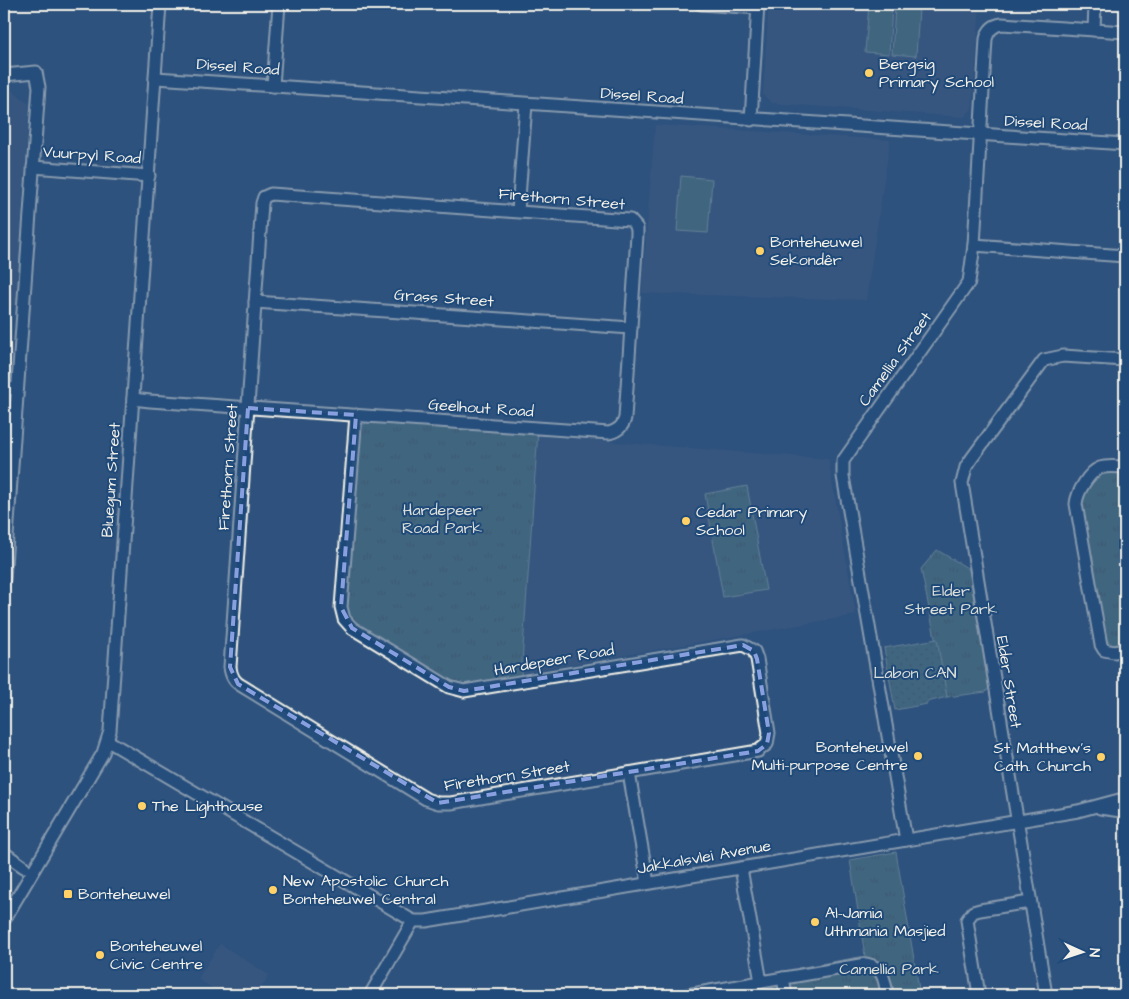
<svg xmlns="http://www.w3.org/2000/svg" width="1129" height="999" font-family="'Architects Daughter',sans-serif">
<defs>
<pattern id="grass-tufts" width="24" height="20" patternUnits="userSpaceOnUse" patternTransform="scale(1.25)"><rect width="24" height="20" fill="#597d82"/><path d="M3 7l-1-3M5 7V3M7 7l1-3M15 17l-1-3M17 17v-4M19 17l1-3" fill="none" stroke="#526567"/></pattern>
<pattern id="garden-dots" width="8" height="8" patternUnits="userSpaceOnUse" patternTransform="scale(1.25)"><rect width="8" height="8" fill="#597d82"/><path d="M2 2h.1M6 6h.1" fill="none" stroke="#526567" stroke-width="1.8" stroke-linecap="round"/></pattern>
</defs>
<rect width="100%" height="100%" fill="#2e527d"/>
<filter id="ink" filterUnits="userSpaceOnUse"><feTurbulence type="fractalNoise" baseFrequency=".02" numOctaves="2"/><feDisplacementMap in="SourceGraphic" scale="10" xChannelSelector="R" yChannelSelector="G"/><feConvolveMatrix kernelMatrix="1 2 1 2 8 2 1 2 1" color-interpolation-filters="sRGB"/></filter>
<g filter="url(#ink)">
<!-- built -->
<g fill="#405c81">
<path d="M769,4H980L972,109L964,117L772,103L763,95Z"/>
<path d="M4,84L29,104L16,306L4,304Z"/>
<path d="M655,125L890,140L866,300L642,293Z"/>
<path d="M538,436L828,459L856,615L521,673Z"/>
<path d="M220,944L269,975L256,995H224L198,979Z"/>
</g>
<!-- grass -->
<g fill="url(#grass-tufts)" stroke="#a6b7b5">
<path d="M368,421L538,431L521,677L468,687L453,684L359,629L349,618L347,603L359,429Z"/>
<path d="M1107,472L1125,473V644L1115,646L1104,639L1081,504C1086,490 1092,476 1107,472Z"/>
<path d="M747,486L766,590L723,597L705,494Z"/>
<path d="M937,550L969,569L989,687L986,692L947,697L921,569Z"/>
<path d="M896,852L920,995H774L771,979L799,974L798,968L865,956L850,860Z"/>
</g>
<!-- garden -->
<path fill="url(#garden-dots)" stroke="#a6b7b5" d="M937,639L947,697L927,702V704L895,710L884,648Z"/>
<!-- pitch -->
<g fill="#597d82" stroke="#a6b7b5">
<path d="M869,5L892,6L889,54L865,52Z"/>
<path d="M895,7L919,8L916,56L892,54Z"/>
<path d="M681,176L712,179L708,233L677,231Z"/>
</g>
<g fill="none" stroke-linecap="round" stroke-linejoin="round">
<!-- minor casing -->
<g stroke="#f4f1e8" stroke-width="15">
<g id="minor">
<path d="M701,4L758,8"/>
<path d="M1094,30L1095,4"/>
<path d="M4,75L36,72L39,87L4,579"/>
<path d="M156,78L1125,144"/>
<path d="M273,86L279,4"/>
<path d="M751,120L758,4"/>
<path d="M33,167L149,176"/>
<path d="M518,211L526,104"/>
<path d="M974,245L1125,256"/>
<path d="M255,302L631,328"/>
<path d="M4,388L17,389"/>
<path d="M133,399L150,401C303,411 456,422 609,433C617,431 623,427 625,418L637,235V228L630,220L271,194L264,197L262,203L230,667C231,676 234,682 242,686L426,799L438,803H451L758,751L767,744L769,733L757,659L754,651L743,645L464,691L449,687L352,628L344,619L341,607L356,415"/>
<path d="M1125,467C1118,467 1108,465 1100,468C1089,472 1077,492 1076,504L1101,645L1104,650L1114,652L1125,650"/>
<path d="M108,741L413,921"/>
<path d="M629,773L648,883"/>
<path d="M1100,808L1121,811"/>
<path d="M906,840L843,476V461L969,282L974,245L986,39C988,31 993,25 1002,24L1125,32"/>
<path d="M4,853L24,867"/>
<path d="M4,920L103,753L110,731L160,4"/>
<path d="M413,921H426L1078,811L1119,800"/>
<path d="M783,978L786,995"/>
<path d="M761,982L866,964C883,967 885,980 887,995"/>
<path d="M370,995L413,921"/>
<path d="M687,995L761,982L741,868"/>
<path d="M979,995L967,920L973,912L980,910L1030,902"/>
<path d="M1046,995L962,483L966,467L972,458L1044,360L1063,356L1125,360"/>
</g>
</g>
<!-- minor -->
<use href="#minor" stroke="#1f4a7a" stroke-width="11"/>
</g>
</g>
<!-- marked area -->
<path d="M0 0H1129V999H0ZM248,408L356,415L341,607L352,628L449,687L464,691L743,645L754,651L757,659L769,733L767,744L758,751L438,803L238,684L230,667Z" fill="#2e527d" fill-opacity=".55" fill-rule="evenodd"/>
<path fill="none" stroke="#88a0e0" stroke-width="4" stroke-dasharray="10 6" stroke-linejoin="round" d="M248,408L356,415L341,607L352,628L449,687L464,691L743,645L754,651L757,659L769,733L767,744L758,751L438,803L238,684L230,667Z"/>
<!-- markers -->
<g fill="#ffd166" stroke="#1f4a7a" stroke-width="2">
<circle cx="869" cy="73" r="5"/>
<circle cx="760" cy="251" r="5"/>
<circle cx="686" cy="521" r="5"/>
<circle cx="918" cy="756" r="5"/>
<circle cx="1101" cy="757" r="5"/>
<circle cx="142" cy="806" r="5"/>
<circle cx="273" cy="890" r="5"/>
<rect x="63" y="889" width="10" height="10" rx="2.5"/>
<circle cx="815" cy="922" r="5"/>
<circle cx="100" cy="955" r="5"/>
</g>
<g text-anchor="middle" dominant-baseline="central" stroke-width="4" stroke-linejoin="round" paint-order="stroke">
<!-- poi labels -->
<g font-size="16" fill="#f4f1e8" stroke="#1f4a7a" text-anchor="start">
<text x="879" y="64">Bergsig<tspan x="879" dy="18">Primary School</tspan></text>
<text x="770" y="242">Bonteheuwel<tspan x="770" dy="18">Sekondêr</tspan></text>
<text x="696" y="512">Cedar Primary<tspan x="696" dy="18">School</tspan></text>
<text x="908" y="747" text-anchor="end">Bonteheuwel<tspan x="908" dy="18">Multi-purpose Centre</tspan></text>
<text x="1091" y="748" text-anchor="end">St Matthew's<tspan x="1091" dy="18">Cath. Church</tspan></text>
<text x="152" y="806">The Lighthouse</text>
<text x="283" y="881">New Apostolic Church<tspan x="283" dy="18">Bonteheuwel Central</tspan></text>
<text x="78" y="894">Bonteheuwel</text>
<text x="825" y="913">Al-Jamia<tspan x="825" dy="18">Uthmania Masjied</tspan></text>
<text x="110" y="946">Bonteheuwel<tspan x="110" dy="18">Civic Centre</tspan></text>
</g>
<!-- street labels -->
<g font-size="16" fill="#f4f1e8" stroke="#1f4a7a">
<text transform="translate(238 67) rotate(4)">Dissel Road</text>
<text transform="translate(642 96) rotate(4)">Dissel Road</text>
<text transform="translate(1046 123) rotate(3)">Dissel Road</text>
<text transform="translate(92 155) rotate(4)">Vuurpyl Road</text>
<text transform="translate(562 199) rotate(5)">Firethorn Street</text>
<text transform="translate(444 298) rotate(4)">Grass Street</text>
<text transform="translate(895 359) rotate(-54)">Camellia Street</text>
<text transform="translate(481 408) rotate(4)">Geelhout Road</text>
<text transform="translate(228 467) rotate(-86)">Firethorn Street</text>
<text transform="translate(111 480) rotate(-86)">Bluegum Street</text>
<text transform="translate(554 660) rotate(-10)">Hardepeer Road</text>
<text transform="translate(1009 682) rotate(81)">Elder Street</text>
<text transform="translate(507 776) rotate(-9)">Firethorn Street</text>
<text transform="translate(704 857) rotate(-10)">Jakkalsvlei Avenue</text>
</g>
<!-- park labels -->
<g font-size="16" fill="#dde0d9" stroke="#1f4a7a">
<text x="442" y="510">Hardepeer<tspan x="442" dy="18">Road Park</tspan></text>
<text x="951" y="591">Elder<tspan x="951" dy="18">Street Park</tspan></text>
<text x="915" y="673">Labon CAN</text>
<text x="889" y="969">Camellia Park</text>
</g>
</g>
<!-- margin -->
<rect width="1129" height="999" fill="none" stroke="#1f4a7a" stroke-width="20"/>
<rect x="10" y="10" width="1109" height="979" fill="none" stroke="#f4f1e8" stroke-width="2" filter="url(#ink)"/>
<!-- north arrow -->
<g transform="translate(1082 952) rotate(93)" stroke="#1f4a7a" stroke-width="4" paint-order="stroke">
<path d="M0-4L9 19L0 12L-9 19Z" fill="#f4f1e8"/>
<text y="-8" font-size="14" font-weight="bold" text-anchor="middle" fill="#f4f1e8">N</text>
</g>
</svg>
